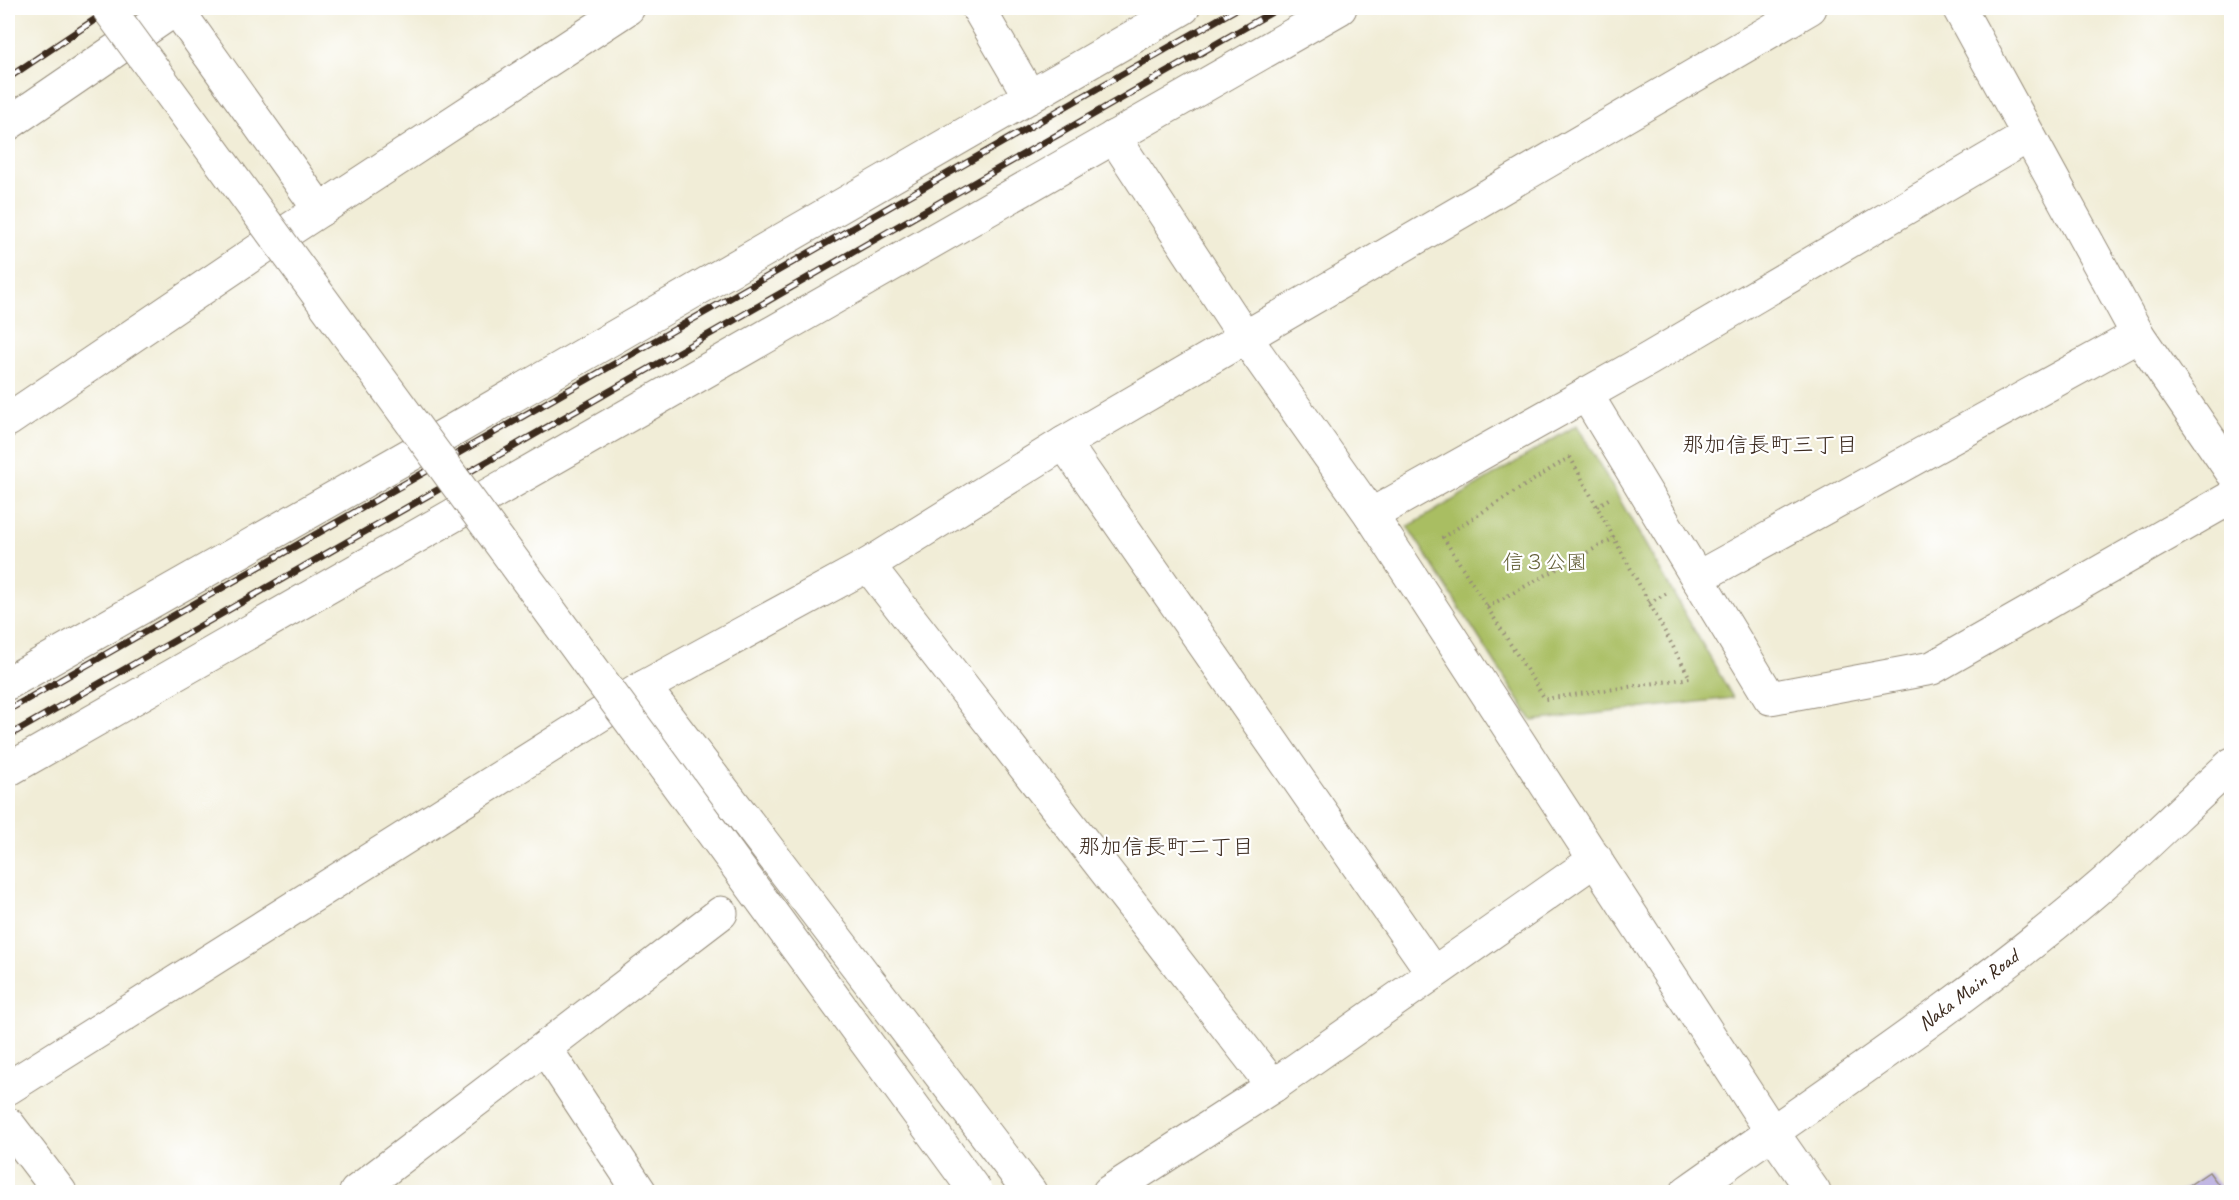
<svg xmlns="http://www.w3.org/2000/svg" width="2239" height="1200" font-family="Caveat,'Klee One',sans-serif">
<rect width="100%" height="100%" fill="#fff"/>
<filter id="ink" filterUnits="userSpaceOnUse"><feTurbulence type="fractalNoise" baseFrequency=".0167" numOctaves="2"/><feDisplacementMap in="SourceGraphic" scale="12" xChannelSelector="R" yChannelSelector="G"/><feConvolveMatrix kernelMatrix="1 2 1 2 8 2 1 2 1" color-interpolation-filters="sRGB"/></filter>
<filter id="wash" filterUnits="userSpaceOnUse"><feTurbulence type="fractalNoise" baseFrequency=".008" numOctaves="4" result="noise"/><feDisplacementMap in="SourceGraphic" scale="24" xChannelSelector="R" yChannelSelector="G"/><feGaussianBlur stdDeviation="1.35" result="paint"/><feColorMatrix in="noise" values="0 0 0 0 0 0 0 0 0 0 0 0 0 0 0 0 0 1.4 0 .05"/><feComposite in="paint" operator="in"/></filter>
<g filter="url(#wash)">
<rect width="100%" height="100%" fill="#f1edd7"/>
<!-- green -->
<path fill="#a9be62" stroke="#727440" stroke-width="1.5" d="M1577,425L1733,698L1532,721L1408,527Z"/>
<g id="blocks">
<!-- building -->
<path fill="#c1b7e3" d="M2209,1172L2224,1192H2179Z"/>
</g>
</g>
<g filter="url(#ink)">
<use href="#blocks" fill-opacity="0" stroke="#968c7a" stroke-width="1.5"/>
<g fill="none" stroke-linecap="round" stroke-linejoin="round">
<!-- minor casing -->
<g stroke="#968c7a" stroke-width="35">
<g id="minor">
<path d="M176,8L320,210"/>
<path d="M978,8L1030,97"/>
<path d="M1959,8L2138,335L2232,472"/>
<path d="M8,124L177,8"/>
<path d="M1586,394L1770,698L1932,668L2232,497"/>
<path d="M8,420L265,246L628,8"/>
<path d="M1064,443L1433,973"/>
<path d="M1371,515L1649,359L2028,136"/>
<path d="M868,565L1273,1086"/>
<path d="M1697,578L2138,335"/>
<path d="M8,683L445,435L1183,8"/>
<path d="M644,687L1030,1192"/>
<path d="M8,770L1340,8"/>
<path d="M545,1048L640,1192"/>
<path d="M8,1088L644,687L868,565L1064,443L1810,8"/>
<path d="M8,1124L60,1192"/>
<path d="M356,1192L721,913"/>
<path d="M1109,1192L1273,1086L1596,859"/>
</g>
</g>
<!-- tertiary casing -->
<g stroke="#968c7a" stroke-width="35">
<g id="tertiary">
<path d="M1114,137L1245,337L1371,515L1772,1132L1814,1192"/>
<path d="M1687,1192C1827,1093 1972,997 2102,885C2146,846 2188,804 2232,764"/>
</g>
</g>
<!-- path -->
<g stroke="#968c7a" stroke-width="4" stroke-dasharray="1.5 4.5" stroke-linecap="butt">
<path d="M1570,457L1690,678L1545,699L1443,537Z"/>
<path d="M1597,506L1610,498"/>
<path d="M1649,603L1667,593"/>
<path d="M1487,607L1614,538"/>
</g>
<!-- minor -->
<use href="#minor" stroke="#fff" stroke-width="33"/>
<!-- tertiary -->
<use href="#tertiary" stroke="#fff" stroke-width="33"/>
<!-- rail casing -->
<g stroke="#3b2a1e" stroke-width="7">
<g id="rail">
<path d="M8,78L112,8"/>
<path d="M8,710L1238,8"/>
<path d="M8,736L1279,8"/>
</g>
</g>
<!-- rail -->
<use href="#rail" stroke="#fff" stroke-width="4.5" stroke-dasharray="14" stroke-linecap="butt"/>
<!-- tertiary-bridge casing -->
<g stroke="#968c7a" stroke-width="35" stroke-linecap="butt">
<path id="tertiary-bridge" d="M108,8L976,1192"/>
</g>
<!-- tertiary-bridge -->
<use href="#tertiary-bridge" stroke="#fff" stroke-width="33"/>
</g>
</g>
<g text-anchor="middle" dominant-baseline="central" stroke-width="4.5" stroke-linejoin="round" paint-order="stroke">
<!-- park labels -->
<g font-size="21" fill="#625e36" stroke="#fff">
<text x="1545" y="562">信３公園</text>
</g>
<!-- street labels -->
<g font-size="21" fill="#3b2a1e" stroke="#fff">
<text transform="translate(1968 990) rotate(-37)">Naka Main Road</text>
</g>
<!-- neighbourhood labels -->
<g font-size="22" fill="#3b2a1e" stroke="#fff">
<text x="1770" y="445">那加信長町三丁目</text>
<text x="1166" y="847">那加信長町二丁目</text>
</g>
</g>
<!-- margin -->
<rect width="2239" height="1200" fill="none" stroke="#fff" stroke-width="30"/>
</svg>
